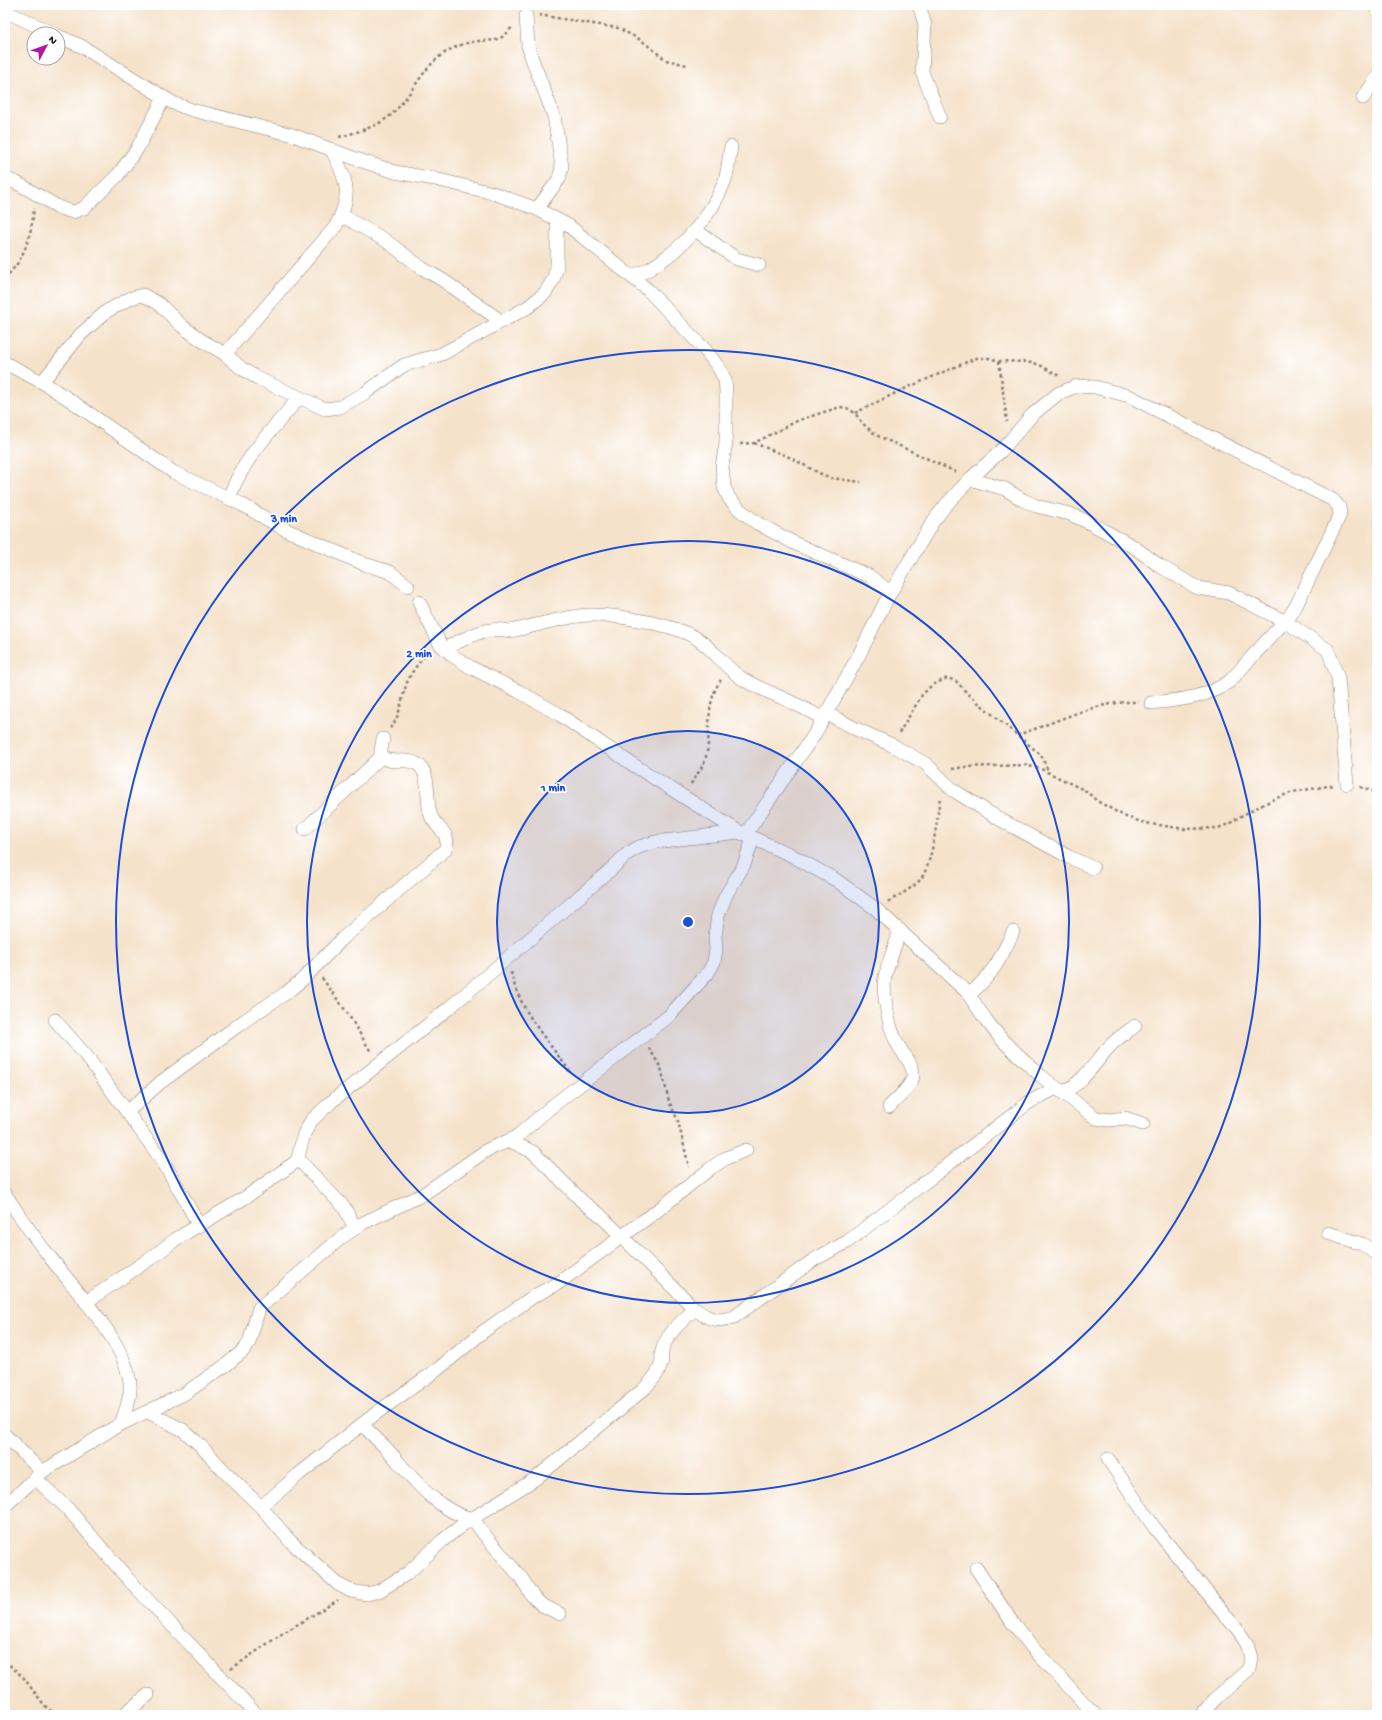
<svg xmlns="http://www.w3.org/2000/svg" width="1382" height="1720" font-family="'Gochi Hand',sans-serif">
<rect width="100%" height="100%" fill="#fff"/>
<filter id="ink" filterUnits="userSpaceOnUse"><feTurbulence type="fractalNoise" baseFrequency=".025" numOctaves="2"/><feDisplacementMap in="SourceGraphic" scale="8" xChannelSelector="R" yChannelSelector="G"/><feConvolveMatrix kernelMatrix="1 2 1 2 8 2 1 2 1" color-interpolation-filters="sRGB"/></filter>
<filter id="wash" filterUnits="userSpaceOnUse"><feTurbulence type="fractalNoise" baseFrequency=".012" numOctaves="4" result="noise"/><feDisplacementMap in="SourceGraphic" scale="16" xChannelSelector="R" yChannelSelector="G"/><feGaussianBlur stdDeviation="0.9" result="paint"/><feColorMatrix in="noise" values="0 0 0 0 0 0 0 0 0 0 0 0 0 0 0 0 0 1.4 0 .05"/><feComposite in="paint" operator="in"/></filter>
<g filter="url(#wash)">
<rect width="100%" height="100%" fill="#f5e2ca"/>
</g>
<g filter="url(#ink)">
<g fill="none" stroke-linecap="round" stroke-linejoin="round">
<!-- minor casing -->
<g stroke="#887f73" stroke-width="14">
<g id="minor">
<path d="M919,5L925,25L922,72L940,117"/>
<path d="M1375,5L1377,10"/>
<path d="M5,11L54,34"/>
<path d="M526,16L528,45L532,59L554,116L562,167L559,179L537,209"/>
<path d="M58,36L81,46L173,103L192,110L293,135L356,159L395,172L435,179L493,193L537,209L569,226L648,290L706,351L719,368L725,380L726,392V443L722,466L724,487L729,498L740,510L757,523L796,544L869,576L890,592"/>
<path d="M1363,98L1377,78"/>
<path d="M5,178L19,184L60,208L73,212L84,208L118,175L137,149L164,98"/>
<path d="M341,215L385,240L422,268L444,281L501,321"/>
<path d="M695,230L737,259L759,265"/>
<path d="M631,276C638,274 645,272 651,268C683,248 712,216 725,180C728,170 729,158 731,147"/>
<path d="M225,354L336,226C353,193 347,182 332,150"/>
<path d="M5,363L42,382L70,400L173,472L241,504L284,529L364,564L390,572L408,586"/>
<path d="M42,382L81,334L107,311L131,298L143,295L158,303L182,326L201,340L225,354L241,368L259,379L325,409L340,407L365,393L404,365L442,354L528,307L545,293L553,280L557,267V220"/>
<path d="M970,479L1005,489L1023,500L1036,506L1070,514L1088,522L1134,547L1160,566L1198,588L1229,593L1286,622L1328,650L1338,678L1347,784"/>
<path d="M229,498C243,458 272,430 299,398"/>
<path d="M419,602L440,644L452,655L470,667L518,691L560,715L629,762L739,832L789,854L836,880L876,909L967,992L986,1020L1003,1041L1041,1076L1096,1118L1109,1120L1125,1118L1143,1124"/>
<path d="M445,648C469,638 483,625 510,631C536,626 564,616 590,615C616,614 675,625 696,638C714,649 726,669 744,680C770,694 798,703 823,719"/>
<path d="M1151,703C1178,700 1207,698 1230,681L1284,622"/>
<path d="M826,713L856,729L892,745L926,764L953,790L1001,820L1069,857L1093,868"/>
<path d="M305,829L381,757"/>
<path d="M745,835L814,735L858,657L889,595L934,520L946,505L970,479L1001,451L1032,415L1059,393L1077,386L1095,387L1129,396L1333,500L1339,507L1340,515L1296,606L1286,622"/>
<path d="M969,995C993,974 1000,960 1013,932"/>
<path d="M55,1020L88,1058L164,1163L199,1225"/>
<path d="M1063,1092C1085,1082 1095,1061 1112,1044C1119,1037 1127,1032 1135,1026"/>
<path d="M889,1107C896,1099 912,1087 913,1076C914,1063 902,1054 897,1043C889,1028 882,994 885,977C889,961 895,946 900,930"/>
<path d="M127,1112L161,1082L244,1021L286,993L303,979L343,938L445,850C452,832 436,829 431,816C425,801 432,773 417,764C406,757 394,765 381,757V750L383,739"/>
<path d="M510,1141L533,1152L584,1203L599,1214L695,1309C708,1319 718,1323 734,1317L815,1259L847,1242L1028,1103L1052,1090L1058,1089"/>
<path d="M298,1159L344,1207L355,1228"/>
<path d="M5,1194C20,1217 36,1240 53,1261C78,1293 120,1337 129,1377C133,1393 126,1409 121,1424"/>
<path d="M1328,1233L1362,1244L1377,1254"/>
<path d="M86,1302L154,1256L176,1239L246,1197L297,1161L304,1134L311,1121L331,1102L449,1008L607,873L627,854L639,847L655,842L739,832"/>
<path d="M148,1412L183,1430L200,1445L225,1472L261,1507L290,1541L339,1585L351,1591L367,1594L379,1591L408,1573L442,1541L462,1525L535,1479L644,1389C652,1380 660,1373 662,1360C662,1357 661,1354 662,1351C666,1334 683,1320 695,1309"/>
<path d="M362,1424C370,1433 379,1441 388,1450C411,1476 437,1512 473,1519L483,1533L522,1579L533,1597L542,1605L560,1614"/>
<path d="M5,1435L42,1472"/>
<path d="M1108,1459L1154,1527L1239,1632L1247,1644L1251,1658L1249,1669L1216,1698L1201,1715"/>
<path d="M35,1478L68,1509L129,1580L257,1715"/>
<path d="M5,1506L42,1472L117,1426L184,1394L226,1365L244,1350L249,1343L259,1308L342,1237L363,1223L422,1195L487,1150L515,1138L551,1107L669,1016L708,973L714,962L716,950L715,936L718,915L726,895L744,865L753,838"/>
<path d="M261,1507L298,1475L375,1414L438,1369L484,1331L534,1296L557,1284L658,1210L711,1168L726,1158L746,1150"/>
<path d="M976,1568L1012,1622L1031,1646L1095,1715"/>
<path d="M123,1715L148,1695"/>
</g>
</g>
<!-- path -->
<g stroke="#887f73" stroke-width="2.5" stroke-dasharray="3 3" stroke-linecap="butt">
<path d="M539,15L618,28L641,40L666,60L687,65"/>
<path d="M339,137C357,132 378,127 392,114C410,97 420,73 439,57C448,50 461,44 472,42C491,38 498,46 512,27"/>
<path d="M5,279C9,274 13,269 17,264C28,247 32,228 34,208"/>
<path d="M999,361L1007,422"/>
<path d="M855,413L902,390L976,358H989L999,361L1026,362L1038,364L1061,377"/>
<path d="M754,443L789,457L819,473L831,478L861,482"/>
<path d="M740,444L754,443L799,420L840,407L847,408L855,413L862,423L876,435L958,473"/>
<path d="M390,728C402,716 401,694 409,678C414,668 421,660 428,652"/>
<path d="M899,733L922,695L931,686L947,678L956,681L968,694L1041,755L1049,773"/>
<path d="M1017,735C1056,723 1097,700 1138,702"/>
<path d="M952,769L964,767L1025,765L1041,769L1086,791L1097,801L1126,817L1145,823L1185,829L1218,828L1229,824L1239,817L1274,799L1293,792L1334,785"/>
<path d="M691,784C695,776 702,769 705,760C713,734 703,705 721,680"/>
<path d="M1360,787L1377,792"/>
<path d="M888,902C899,895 910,890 919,881C933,866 937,818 940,797"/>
<path d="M511,972C519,1011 549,1042 571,1073"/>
<path d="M322,978L348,1014L371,1052"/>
<path d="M649,1048L661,1068L669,1101L678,1121L689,1167"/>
<path d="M5,1661L23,1677L45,1706L56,1715"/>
<path d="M231,1669L280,1635L338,1600"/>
</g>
<!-- minor -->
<use href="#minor" stroke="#fff" stroke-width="13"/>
</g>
</g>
<!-- distance rings -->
<circle cx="688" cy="922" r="191" fill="#1d4ed8" fill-opacity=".12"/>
<g fill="none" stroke="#1d4ed8" stroke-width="2">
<circle cx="688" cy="922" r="191"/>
<circle cx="688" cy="922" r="381"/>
<circle cx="688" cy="922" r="572"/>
</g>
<circle cx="688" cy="922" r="6" fill="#1d4ed8" stroke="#fff" stroke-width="2"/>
<g font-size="12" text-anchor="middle" font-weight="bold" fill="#1d4ed8" stroke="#fff" stroke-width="3.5" stroke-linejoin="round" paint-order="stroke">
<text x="284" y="522">3 min</text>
<text x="419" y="657">2 min</text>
<text x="553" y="791">1 min</text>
</g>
<!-- margin -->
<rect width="1382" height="1720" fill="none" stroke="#fff" stroke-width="20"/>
<!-- north arrow -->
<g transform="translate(46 46) rotate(49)"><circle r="19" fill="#ffffff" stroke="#a4a4a4"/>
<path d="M0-3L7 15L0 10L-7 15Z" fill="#b5179e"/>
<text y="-6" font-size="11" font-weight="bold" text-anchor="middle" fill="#1c1c1c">N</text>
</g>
</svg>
